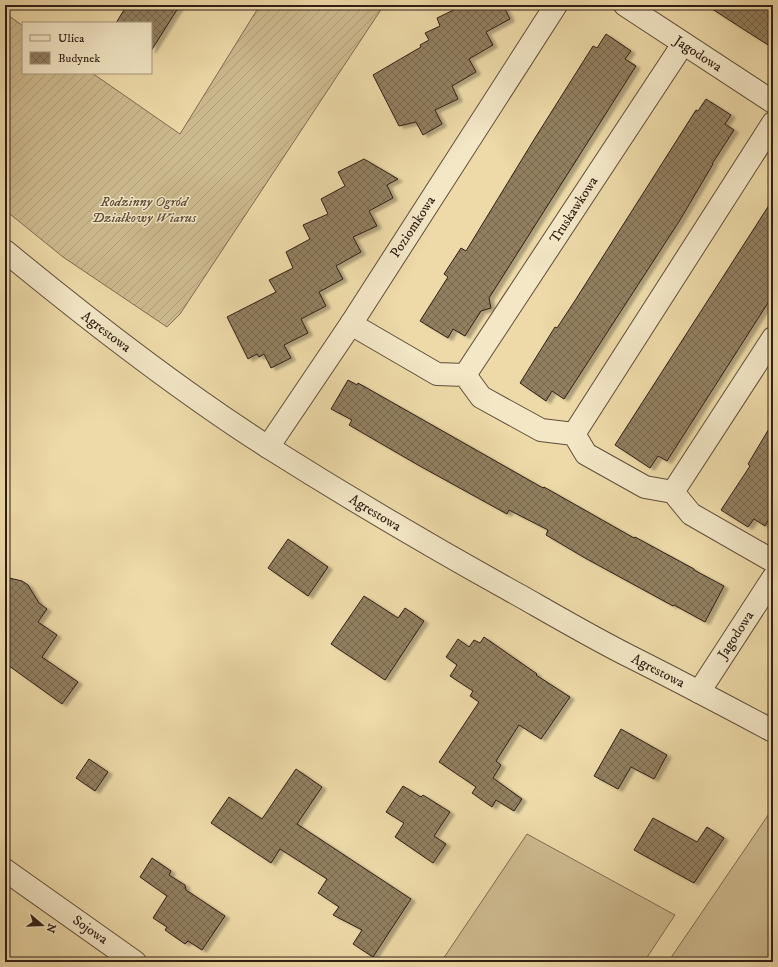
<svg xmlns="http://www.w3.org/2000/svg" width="778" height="967" font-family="'IM FELL DW Pica',serif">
<defs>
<pattern id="garden-furrows" width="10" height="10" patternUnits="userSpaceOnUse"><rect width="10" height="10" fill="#cdba8f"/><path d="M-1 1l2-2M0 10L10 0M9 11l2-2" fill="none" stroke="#b09f7a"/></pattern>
<pattern id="building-cross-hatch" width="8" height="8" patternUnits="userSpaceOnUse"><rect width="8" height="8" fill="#928061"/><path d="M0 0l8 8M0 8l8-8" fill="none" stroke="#78684f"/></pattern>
<filter id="shadow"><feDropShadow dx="4.5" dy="2.5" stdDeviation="1" flood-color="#0004"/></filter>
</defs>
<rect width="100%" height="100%" fill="#eddaa8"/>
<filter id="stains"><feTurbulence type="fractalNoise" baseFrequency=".005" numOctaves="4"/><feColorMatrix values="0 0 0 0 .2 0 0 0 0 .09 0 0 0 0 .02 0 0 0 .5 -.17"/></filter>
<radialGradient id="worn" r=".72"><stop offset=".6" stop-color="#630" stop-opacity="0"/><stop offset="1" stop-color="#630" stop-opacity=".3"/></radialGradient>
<!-- grass -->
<g fill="#cdba8f" stroke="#7e6c52">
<path d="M773,808V962H668Z"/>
<path d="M527,834L675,915L644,962H441Z"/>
</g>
<!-- garden -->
<path fill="url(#garden-furrows)" stroke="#7e6c52" d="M260,5H384L180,314L167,327L63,257L5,210V13L23,26V73H92L180,134Z"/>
<!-- building -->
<g fill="url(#building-cross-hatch)" stroke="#301e15" filter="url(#shadow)">
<path d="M127,5H180L151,51V23H116Z"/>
<path d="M464,5H503L510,19L486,32L493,45L469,59L476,72L452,86L458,99L435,110L442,124L423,135L416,122L399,126L373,75L421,47L420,45L429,40L425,33L440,26L437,18Z"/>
<path d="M706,5H773V48L743,29Z"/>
<path d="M606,34L631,51L625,59L636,66L489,298L491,308L481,311L465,336L453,329L448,338L420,321L448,277L444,274L461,248L466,251L535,138L593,46L597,48Z"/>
<path d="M706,99L731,115L725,124L734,130L712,164H713L680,220L564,399L552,391L546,401L520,383L555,327L557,328L576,299L696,110L698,111Z"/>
<path d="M364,159L398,179L387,185L393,198L369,211L377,226L353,237L361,252L336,266L343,279L319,292L326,306L301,319L308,333L284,345L291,358L271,368L264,354L259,357L257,354L248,359L227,317L276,292L269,280L293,268L286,252L310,239L303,225L328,214L321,199L345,186L338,172Z"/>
<path d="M773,199V295L667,461L658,456L650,468L615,445Z"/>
<path d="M348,380L357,385L358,383L543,488L544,487L634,538L635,537L694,569V570L724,586L705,622L674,605L673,606L585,558L546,535L548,530L509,510L507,514L418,465L349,425L352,420L331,409Z"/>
<path d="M773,422V513L765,526L754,519L748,527L721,510L750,466L748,464Z"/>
<path d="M288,539L328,567L308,596L268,568Z"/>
<path d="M5,577L22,581L28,585L39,603L47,609L38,622L57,635L42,657L78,682L62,704L5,663Z"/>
<path d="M364,596L398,618L405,608L424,621L385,680L331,644Z"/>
<path d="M484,637L537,674L536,675L570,697L541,739L519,725L496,761L501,765L493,778L522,799L514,811L496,800L492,807L472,793L476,787L439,762L479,702L470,696L473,691L450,676L457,665L446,657L458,639L469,647L474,640L480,643Z"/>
<path d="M621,729L667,755L654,779L631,767L618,789L594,776Z"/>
<path d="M89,759L108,772L95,791L76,778Z"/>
<path d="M296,769L322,787L297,824L411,899L373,957L353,944L362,930L333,915L339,907L318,893L327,879L280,849L271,863L211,823L229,797L262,819Z"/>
<path d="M403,786L421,797L423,795L450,812L434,836L446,844L433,863L395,837L404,823L386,812Z"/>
<path d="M653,818L697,842L707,827L724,838L694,883L634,850Z"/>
<path d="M152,858L171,871L169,875L185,885L186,890L225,916L202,950L188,941L185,944L165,930L167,927L153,918L167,896L140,877Z"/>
</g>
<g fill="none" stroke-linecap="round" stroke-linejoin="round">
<!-- street casing -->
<g stroke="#5f4d3a" stroke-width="24">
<g id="street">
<path d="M625,5L773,102"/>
<path d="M5,251C90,321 176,388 268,447C352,500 437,550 524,598C559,618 595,639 631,657C679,681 726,706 773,731"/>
<path d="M351,324L437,374L465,375L481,397L541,430L574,434L586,454L645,487L673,492L691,514L773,561"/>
<path d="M465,375L683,44"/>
<path d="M574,434L773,123"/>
<path d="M268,447L351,324L556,5"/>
<path d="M673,492L773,338"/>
<path d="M699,692L773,578"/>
<path d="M5,870L135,962"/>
</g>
</g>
<!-- street -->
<use href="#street" stroke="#f3e7c6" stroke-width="22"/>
</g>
<g text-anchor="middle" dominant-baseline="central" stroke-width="3" stroke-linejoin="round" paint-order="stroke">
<!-- street labels -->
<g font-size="14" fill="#301e15" stroke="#f3e7c6">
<text transform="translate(698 54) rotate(33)">Jagodowa</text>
<text transform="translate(574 210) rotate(-57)">Truskawkowa</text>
<text transform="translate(413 227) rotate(-57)">Poziomkowa</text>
<text transform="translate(106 332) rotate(37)">Agrestowa</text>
<text transform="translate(375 513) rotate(31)">Agrestowa</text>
<text transform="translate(736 635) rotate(-57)">Jagodowa</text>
<text transform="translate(658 671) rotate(27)">Agrestowa</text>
<text transform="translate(90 930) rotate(35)">Sojowa</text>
</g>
<!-- park labels -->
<g font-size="14" font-style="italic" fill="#5f4d3a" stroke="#f3e7c6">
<text x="144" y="202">Rodzinny Ogród<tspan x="144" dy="16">Działkowy Wiarus</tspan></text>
</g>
</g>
<!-- margin -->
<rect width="778" height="967" fill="none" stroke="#eddaa8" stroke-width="20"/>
<rect x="6" y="6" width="766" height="955" fill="none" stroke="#301e15" stroke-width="2"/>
<rect x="10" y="10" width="758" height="947" fill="none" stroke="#301e15"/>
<!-- legend -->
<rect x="22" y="22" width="130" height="52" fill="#f3e7c6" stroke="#a5977f"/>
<rect x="30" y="35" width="20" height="6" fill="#f3e7c6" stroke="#a5977f"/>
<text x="58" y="42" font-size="12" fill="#301e15">Ulica</text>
<rect x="30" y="52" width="20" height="12" fill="url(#building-cross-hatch)" stroke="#a5977f"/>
<text x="58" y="62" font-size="12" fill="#301e15">Budynek</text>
<!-- north arrow -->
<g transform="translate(42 925) rotate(109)" stroke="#f3e7c6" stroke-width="3" paint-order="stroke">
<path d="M0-3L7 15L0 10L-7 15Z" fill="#301e15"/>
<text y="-6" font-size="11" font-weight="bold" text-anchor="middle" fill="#301e15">N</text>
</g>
<rect width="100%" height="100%" filter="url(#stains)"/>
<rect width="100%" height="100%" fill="url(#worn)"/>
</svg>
